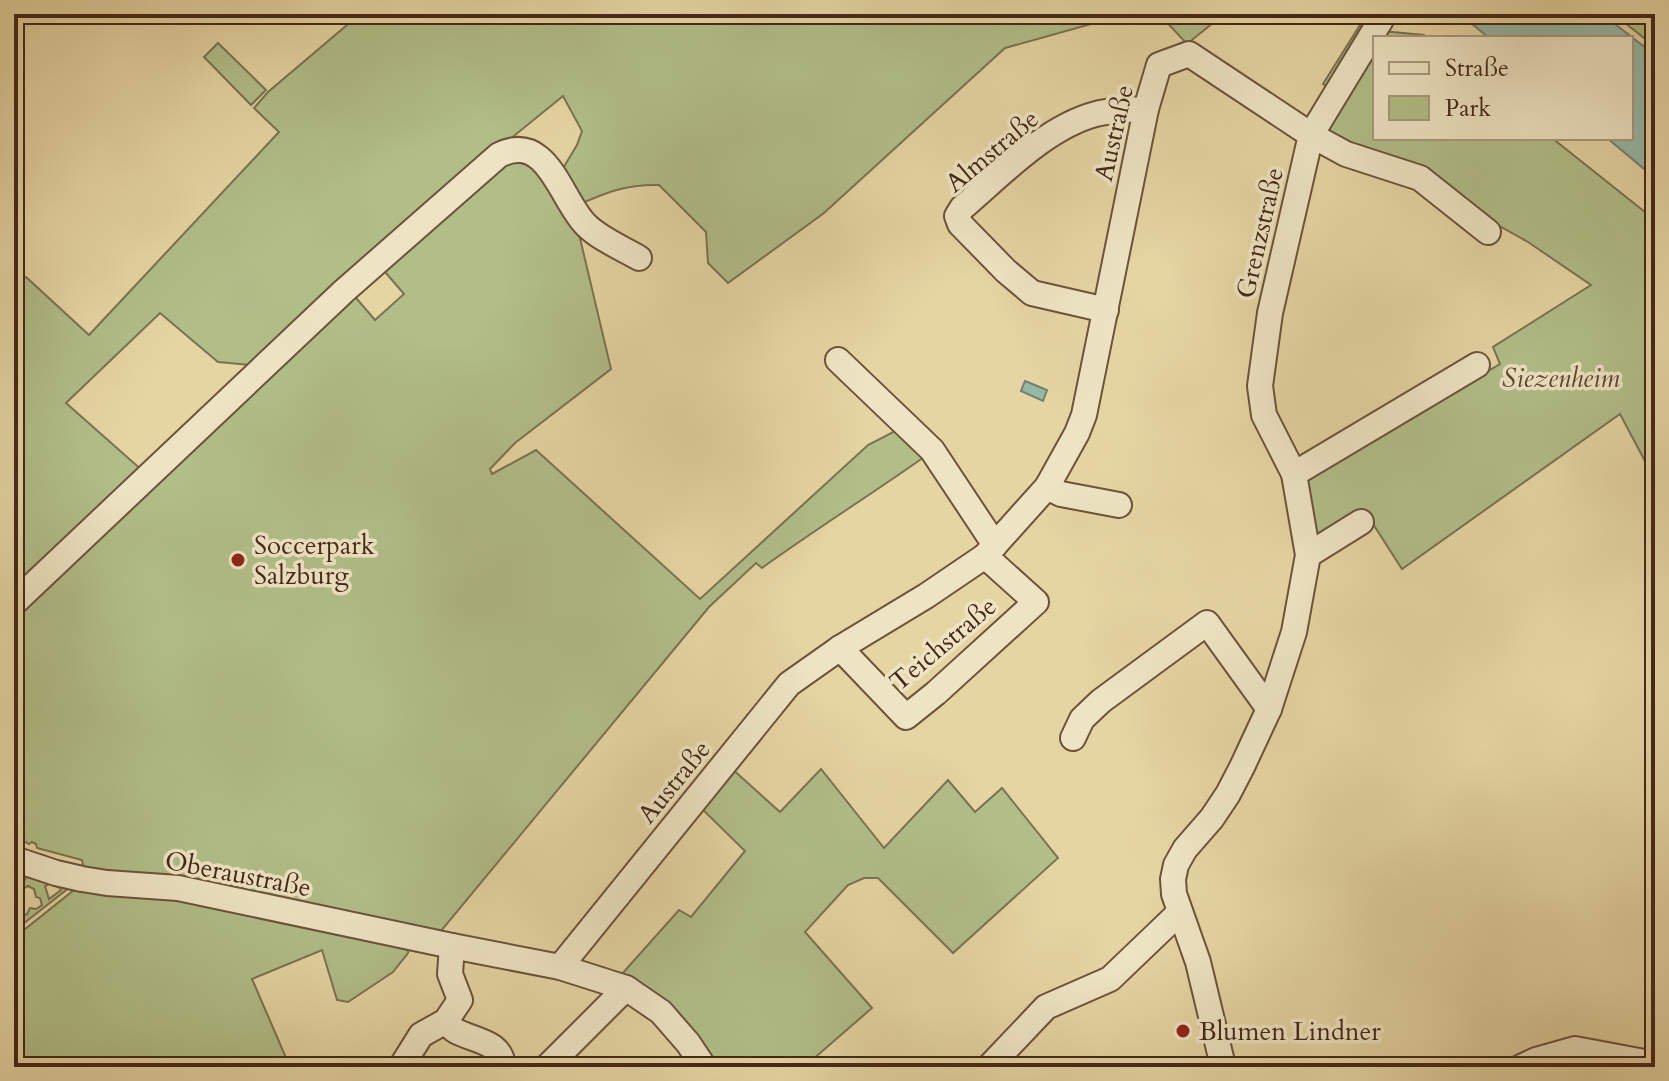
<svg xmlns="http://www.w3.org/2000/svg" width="1669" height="1081" font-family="Cardo,serif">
<rect width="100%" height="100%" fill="#e5d5a3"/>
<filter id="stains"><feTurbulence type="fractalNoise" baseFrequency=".0025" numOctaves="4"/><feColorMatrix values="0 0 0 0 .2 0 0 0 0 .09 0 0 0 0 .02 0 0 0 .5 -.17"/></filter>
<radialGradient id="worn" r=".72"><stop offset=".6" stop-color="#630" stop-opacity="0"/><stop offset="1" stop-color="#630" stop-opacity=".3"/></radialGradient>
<!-- green -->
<g fill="#b1be88" stroke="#7b7251" stroke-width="2">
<path d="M360,14H1127L1005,48L824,213L728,283L708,263L706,232L659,185C627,184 607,192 578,205L559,175L577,145L582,131L563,96L365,257L250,365L218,362L160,313L66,403L144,472L14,595V282L26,277L89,335L279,132L254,108L268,92Z"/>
<path d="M1159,14H1224L1187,44Z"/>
<path d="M1614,14H1655V47Z"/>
<path d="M1365,17L1382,31L1424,35L1427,38H1375V138H1552L1655,220V480L1620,414L1402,569L1364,510L1318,541L1306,475L1500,364L1493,347L1591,285L1528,242L1462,205L1424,174L1324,132L1345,99L1323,84Z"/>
<path d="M218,43L266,90L251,105L204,57Z"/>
<path d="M504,159L537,166L579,234L611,369L515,443L490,469L492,474L536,450L700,599L868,445L901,428L927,455C872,494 816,529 762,568L756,563L709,607L436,937L409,940L408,953L393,972L348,1002L337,1000L322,950L252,979L290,1067H14V938L74,890L88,889L82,860L37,848L36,844L32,842L29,844L14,835V611L351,292L375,320L404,294L380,266Z"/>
<path d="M730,767L780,812L821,769L884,848L948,780L975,812L1002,788L1058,858L953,953L878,878H864L848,885L805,932L872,1008L804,1067H715L621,975L679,910L691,917L745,851L698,805Z"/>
<path d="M28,874L51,883L45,886L49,899L61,890L60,888L54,885L56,882L70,887L14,931V921L27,914L30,908L36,909L42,905L40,898L36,897L34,889L28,886L23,889L20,887Z"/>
</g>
<!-- water -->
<g fill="#96b9a7" stroke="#767f6f" stroke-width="2">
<path d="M1460,14H1602L1655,55V178L1607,138H1631V38H1489Z"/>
<path d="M1025,381L1047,390L1043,401L1021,391Z"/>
</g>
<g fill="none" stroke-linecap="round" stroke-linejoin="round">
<!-- minor casing -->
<g stroke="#6d523c" stroke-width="28">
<g id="minor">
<path d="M1106,310L1032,293L1006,271L960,224L957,216L962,208C1001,175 1046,127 1096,114C1111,110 1130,110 1146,109"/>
<path d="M838,360L932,450L995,545"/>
<path d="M1294,474L1477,365"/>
<path d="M1047,487L1061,494L1119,505"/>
<path d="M1308,555L1361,522"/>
<path d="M14,603L344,291L499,155C548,131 560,199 586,225C600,239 622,248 639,258"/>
<path d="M840,648L906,717L936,693L1036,602L985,556"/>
<path d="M1073,738L1082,719L1101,701L1207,623L1269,709"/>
<path d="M14,859L56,873L82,879L107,883L178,888L452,946L560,967L626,988L661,1012L688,1043L704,1067"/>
<path d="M560,967L789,684L840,648L926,596L985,556L1047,487L1077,433L1084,415L1146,109L1159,65L1189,54L1311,135L1346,154L1420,178L1488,232"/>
<path d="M446,1021C449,1025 452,1029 456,1031C474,1041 502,1041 503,1067"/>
<path d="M1223,1066L1198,962L1174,894L1173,879L1176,865L1185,849L1212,818L1228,794L1242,767L1269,709L1294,632L1308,555L1294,474L1264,415L1260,386L1270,313L1311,135L1382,18"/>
<path d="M401,1067L421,1035L446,1021L460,1000L450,974L452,946"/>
<path d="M547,1067L626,988"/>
<path d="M989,1067L1046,1007L1110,979L1180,912"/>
<path d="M1521,1067L1536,1060L1575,1049L1655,1064"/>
</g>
</g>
<!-- minor -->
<use href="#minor" stroke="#eee4c3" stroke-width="24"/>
</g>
<!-- markers -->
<g fill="#8f2418" stroke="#eee4c3" stroke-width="3">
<circle cx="238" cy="560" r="8"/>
<circle cx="1183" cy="1031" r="8"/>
</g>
<g text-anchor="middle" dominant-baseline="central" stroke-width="7" stroke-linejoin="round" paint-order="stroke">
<!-- street labels -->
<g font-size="26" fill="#45271a" stroke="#eee4c3">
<text transform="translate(1114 133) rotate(-77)">Austraße</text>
<text transform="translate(992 151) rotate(-40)">Almstraße</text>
<text transform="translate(1260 233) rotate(-77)">Grenzstraße</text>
<text transform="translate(943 644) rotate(-40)">Teichstraße</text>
<text transform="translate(674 782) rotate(-51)">Austraße</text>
<text transform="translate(238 874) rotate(11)">Oberaustraße</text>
</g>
<!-- park labels -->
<g font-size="26" font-style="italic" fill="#5b4530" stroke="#eee4c3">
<text x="1561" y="378">Siezenheim</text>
</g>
<!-- poi labels -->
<g font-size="26" fill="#45271a" stroke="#eee4c3" text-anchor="start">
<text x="254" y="545">Soccerpark<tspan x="254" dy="30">Salzburg</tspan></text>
<text x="1199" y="1031">Blumen Lindner</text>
</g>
</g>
<!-- margin -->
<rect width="1669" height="1081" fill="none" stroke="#e5d5a3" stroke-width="48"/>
<rect x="16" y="16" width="1637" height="1049" fill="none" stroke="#45271a" stroke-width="4"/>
<rect x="24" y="24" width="1621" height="1033" fill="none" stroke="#45271a" stroke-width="2"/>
<!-- legend -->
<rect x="1373" y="36" width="260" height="104" fill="#eee4c3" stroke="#aa987f" stroke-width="2"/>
<rect x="1389" y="62" width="40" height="12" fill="#eee4c3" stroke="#aa987f" stroke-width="2"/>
<text x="1445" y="76" font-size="24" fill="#45271a">Straße</text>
<rect x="1389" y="96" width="40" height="24" fill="#b1be88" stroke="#aa987f" stroke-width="2"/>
<text x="1445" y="116" font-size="24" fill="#45271a">Park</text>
<rect width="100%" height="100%" filter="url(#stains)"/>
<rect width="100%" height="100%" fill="url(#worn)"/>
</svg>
